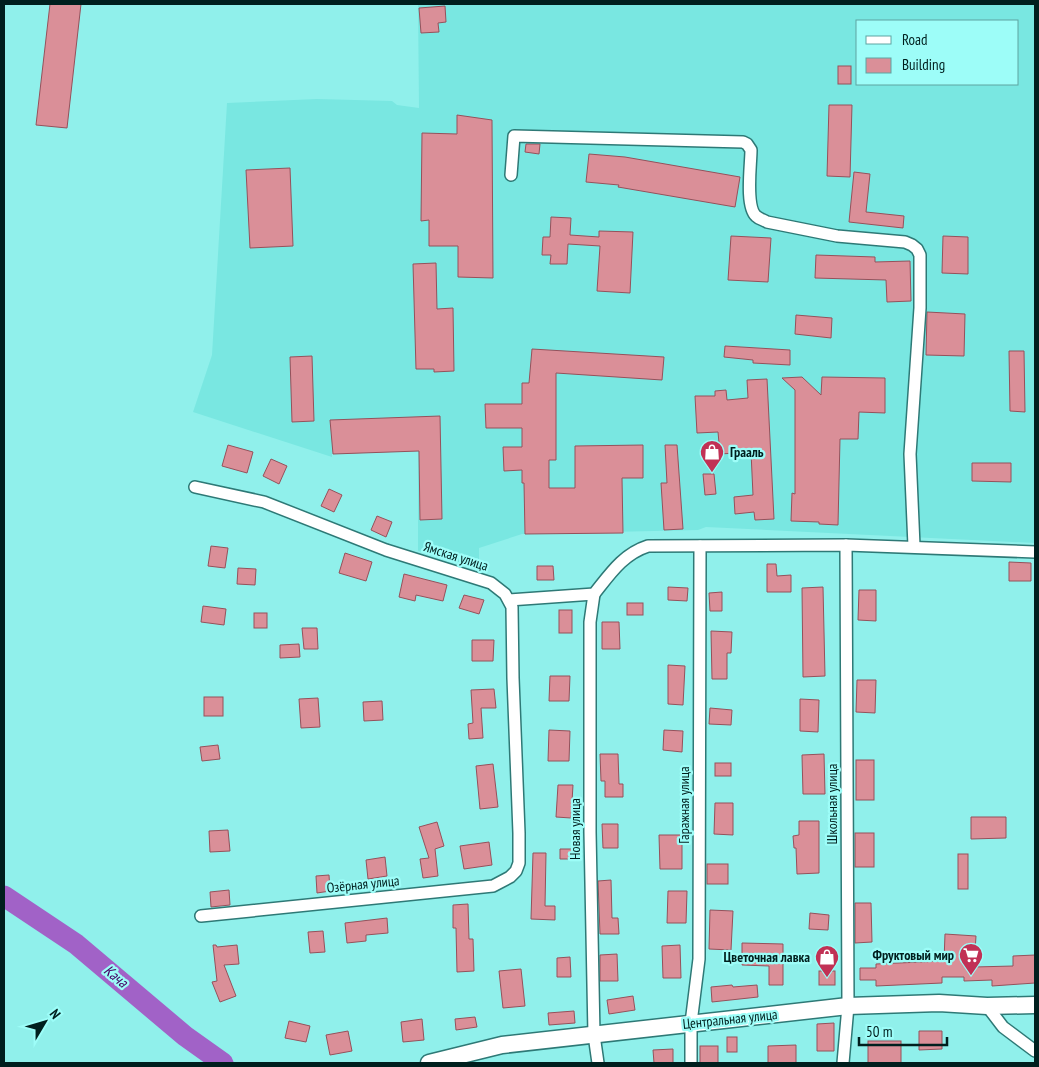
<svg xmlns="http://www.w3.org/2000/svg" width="1039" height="1067" font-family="'PT Sans Narrow',sans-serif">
<rect width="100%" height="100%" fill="#90f0eb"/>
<!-- built -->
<path fill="#79e7e1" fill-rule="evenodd" d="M418,4H1035V543L706,527L698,530L522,534L479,548V560L466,564L418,551V451L333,454L332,444V457L193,412L212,355L227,103L317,99L392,101L397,105L419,108ZM858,21H1018V84H858Z"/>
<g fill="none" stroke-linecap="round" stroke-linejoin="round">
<!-- river -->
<path stroke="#a162c7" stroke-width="21" d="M4,896L76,944L185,1036L223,1063"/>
</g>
<!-- building -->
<g fill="#da8f98" stroke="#95515b">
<path d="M50,4H81L67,128L36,125Z"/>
<path d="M445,6L446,22L438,23L439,32L421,33L419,8Z"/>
<rect x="838" y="66" width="13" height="18"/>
<path d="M829,105H852L850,177L827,176Z"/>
<path d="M457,115L492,120L493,278L458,277V246H429V220L421,221L422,133L457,134Z"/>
<path d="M526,144H540L539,154L525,152Z"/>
<path d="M589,154L625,157L740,177L735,207L618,187L619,185L586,182Z"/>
<path d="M290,168L293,246L250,248L246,170Z"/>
<path d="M854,172L870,174L866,212L904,216L903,228L849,222Z"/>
<path d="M551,217L571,218L570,235L599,237V231L633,232L630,293L597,291L600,246L568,244L567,264H550L551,255H542L543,237H550Z"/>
<path d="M731,236L771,238L768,282L728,280Z"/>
<path d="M943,236L968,237V274L942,273Z"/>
<path d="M816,255L875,257V262L910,261L911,301L887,302L886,280L815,278Z"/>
<path d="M436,263L437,309L453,308L454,371L434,372V369H416L413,264Z"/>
<path d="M927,312L965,314L964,356L926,355Z"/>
<path d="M796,315L832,318L831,338L795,334Z"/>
<path d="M725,346L790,350V365L753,363V360L724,357Z"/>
<path d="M532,349L664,357L662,380L556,373V460H549V488H575V446L643,445V478H622L623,533L525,534L524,483H522V470L504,471L503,447H522V428H486L485,404H522V383H529Z"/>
<path d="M1009,351H1024L1025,412L1010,411Z"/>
<path d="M312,356L314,421L292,422L290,357Z"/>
<path d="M802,377L821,395L822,377L885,378V413L859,412L858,439H840L838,525L819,524V522L791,521L792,493L795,494V390L782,378Z"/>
<path d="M767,379L774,519L755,520L754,512L735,514L734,497L753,495L751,452L720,454L718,432L697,433L695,396H715V391L726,390L727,400L748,398L747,380Z"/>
<path d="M440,416L442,519L420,520L419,451L333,454L330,420Z"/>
<path d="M228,445L253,452L247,473L222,466Z"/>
<path d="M665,445H677L683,529L664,530L661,483H667Z"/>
<path d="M271,459L287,466L279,484L263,476Z"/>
<path d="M972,463H1011V482L972,481Z"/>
<path d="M703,474H714L716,494L705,495Z"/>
<path d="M329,489L342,495L334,512L321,506Z"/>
<path d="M377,516L392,522L386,537L371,530Z"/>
<path d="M211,546L228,548L225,568L208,566Z"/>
<path d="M345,553L372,562L366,581L339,573Z"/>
<path d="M1009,562L1031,563V581H1009Z"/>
<path d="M767,564H776L777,576L791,575V592H767Z"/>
<path d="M537,566H553L554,580H537Z"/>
<path d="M238,568L256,569L255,585L237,584Z"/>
<path d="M404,574L447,585L443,601L416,595L415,601L399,597Z"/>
<path d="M668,587L688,588L687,601L668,600Z"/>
<path d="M823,587L825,676L803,677L802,588Z"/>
<path d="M859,590H876V621L858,620Z"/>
<path d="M722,592V611H710L709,593Z"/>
<path d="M464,595L484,600L479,614L459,608Z"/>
<rect x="627" y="603" width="16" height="12"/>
<path d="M203,606L226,609L224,625L201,622Z"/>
<rect x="559" y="610" width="13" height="23"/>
<rect x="254" y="613" width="13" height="15"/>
<path d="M602,622H619L620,649H602Z"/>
<path d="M302,628H317L318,649H304Z"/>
<path d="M711,631L732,632L731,653H727V679H712Z"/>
<path d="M472,640H494L493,661H472Z"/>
<path d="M299,644L300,657L280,658V645Z"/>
<path d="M668,665L685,666L683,705L668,704Z"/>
<path d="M550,676H570L569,701H549Z"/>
<path d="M857,680H876L875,713L856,712Z"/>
<path d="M494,689L496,708H481L483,738L469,739L468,724L473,723L471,690Z"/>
<rect x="204" y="697" width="19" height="19"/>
<path d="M318,698L320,727L301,728L299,699Z"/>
<path d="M800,699L819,700L818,732L800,731Z"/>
<path d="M382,701L383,720L364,721L363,702Z"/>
<path d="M710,708L732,710L731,725L709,724Z"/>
<path d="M549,730L570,731L569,761H548Z"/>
<path d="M664,730L683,731L682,752L663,750Z"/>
<path d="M218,745L220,759L202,761L200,747Z"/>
<path d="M600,754H618L619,784H623V797H605V781H601Z"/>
<path d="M824,754L825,794H803L802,755Z"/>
<rect x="856" y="760" width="18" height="40"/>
<rect x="715" y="763" width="16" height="13"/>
<path d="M493,764L498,807L480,809L476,766Z"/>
<path d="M558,785H573L571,818L556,817Z"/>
<path d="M715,803H733V835L714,834Z"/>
<path d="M971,817H1006V838L971,839Z"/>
<path d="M799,821H819V873L797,874L796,848H794L793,836L799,835Z"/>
<path d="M437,822L444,846L435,849L438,876L423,878L420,859L429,858L419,827Z"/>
<path d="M602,824H618V848H603Z"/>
<path d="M228,830L230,851L210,852L209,831Z"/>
<rect x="855" y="833" width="19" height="34"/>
<path d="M659,835H682V869H660Z"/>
<path d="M489,842L492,865L464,869L460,846Z"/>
<path d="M560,849H574L575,859H560Z"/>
<path d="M533,853H546L545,906H555V920L531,919Z"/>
<rect x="958" y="854" width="10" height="35"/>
<path d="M385,857L387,876L368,879L366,860Z"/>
<rect x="707" y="864" width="21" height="20"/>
<path d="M329,875L330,891L317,893L316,876Z"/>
<path d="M611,880L612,918H618L619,934H600L598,881Z"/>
<path d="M229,890L230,905L211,907L210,892Z"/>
<path d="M668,891H687L686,923H667Z"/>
<path d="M855,903H871L872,942L855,943Z"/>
<path d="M468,904L469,939H473L474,971L457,972L456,928H453V905Z"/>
<path d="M710,910L733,911L731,950L709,949Z"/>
<path d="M810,913L829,915L828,930L809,929Z"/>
<path d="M387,918L388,933L366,935V941L347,943L345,923Z"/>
<path d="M323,931L325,952L310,953L308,932Z"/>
<path d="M945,934L976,936L974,967L1013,966V956L1035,955V983L992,986V980L964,981V977H942V983L876,986V980H860V968H876V964L944,961Z"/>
<path d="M742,943L783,944V985H769V966L742,965Z"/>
<path d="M213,945H216L217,947L237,945L239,964L224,965L236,996L220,1002L212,982L217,981Z"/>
<path d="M680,945L681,978H663L662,946Z"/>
<path d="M617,954L618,981H600V955Z"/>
<path d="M570,957L571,977H557V958Z"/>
<path d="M521,969L525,1006L503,1008L499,971Z"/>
<rect x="819" y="971" width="16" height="14"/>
<path d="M732,985L733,987L757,985L758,997L712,1002L711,987Z"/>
<path d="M633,996L635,1010L609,1014L607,1000Z"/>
<path d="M574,1011L575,1023L549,1025L548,1013Z"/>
<path d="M475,1017L477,1027L456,1030L455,1019Z"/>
<path d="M422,1019L424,1040L403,1042L401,1022Z"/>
<path d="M289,1021L310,1026L306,1042L285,1038Z"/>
<path d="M834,1023V1051H817V1024Z"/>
<path d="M348,1031L352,1051L330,1055L326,1035Z"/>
<path d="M919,1031H942V1049L919,1050Z"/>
<rect x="727" y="1037" width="10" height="15"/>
<rect x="868" y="1041" width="33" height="22"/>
<path d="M796,1045V1063H768V1046Z"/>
<rect x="700" y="1046" width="18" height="17"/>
<path d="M673,1049V1063H654L653,1050Z"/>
</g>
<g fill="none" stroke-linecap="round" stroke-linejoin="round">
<!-- street casing -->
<g stroke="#2e7976" stroke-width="14">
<g id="street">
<path d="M511,175L514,136L743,142L747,144L751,150C751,165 745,206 756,216C759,219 764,220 767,222L837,236L905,242L912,245L917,249L920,255V308L910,454L914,546"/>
<path d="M195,487L264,502L386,550L491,583L505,594L512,607L513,678L519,833V863L516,871L510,877L493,886L201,916"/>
<path d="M594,594L590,622V832L594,1035L598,1063"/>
<path d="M509,600L594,594C610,574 623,554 648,546L846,545L1035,552"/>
<path d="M987,1006L1003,1027L1035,1051"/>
<path d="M691,1063V1023L699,959L700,546"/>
<path d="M843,1063L848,1006L846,545"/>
</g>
</g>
<!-- secondary casing -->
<g stroke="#2e7976" stroke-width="19">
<path id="secondary" d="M429,1063L502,1045L848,1006L939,1003L987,1006L1035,1005"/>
</g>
<!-- street -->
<use href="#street" stroke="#fff" stroke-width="11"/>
<!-- secondary -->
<use href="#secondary" stroke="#fff" stroke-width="16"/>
</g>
<!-- icons -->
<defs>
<g id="shop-pin" transform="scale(1.25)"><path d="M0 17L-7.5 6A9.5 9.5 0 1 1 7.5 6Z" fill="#c13155" stroke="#9dfdf8"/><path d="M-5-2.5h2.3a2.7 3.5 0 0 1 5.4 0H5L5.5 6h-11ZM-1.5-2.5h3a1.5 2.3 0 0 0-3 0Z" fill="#fff"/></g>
<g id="supermarket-pin" transform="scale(1.25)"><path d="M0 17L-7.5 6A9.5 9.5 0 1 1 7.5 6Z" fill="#c13155" stroke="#9dfdf8"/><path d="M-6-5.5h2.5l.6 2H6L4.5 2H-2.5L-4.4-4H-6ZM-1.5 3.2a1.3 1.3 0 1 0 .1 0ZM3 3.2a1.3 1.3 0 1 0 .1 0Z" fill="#fff"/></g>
</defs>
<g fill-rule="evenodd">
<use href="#shop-pin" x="712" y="452"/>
<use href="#supermarket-pin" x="971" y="955"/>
<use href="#shop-pin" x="827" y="957"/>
</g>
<g text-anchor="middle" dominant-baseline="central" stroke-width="4.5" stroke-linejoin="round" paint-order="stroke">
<!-- poi labels -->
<g font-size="14" font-weight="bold" fill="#001f1e" stroke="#9dfdf8" text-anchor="end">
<text x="730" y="452" text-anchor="start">Грааль</text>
<text x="954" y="955">Фруктовый мир</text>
<text x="810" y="957">Цветочная лавка</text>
</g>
<!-- street labels -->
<g font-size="14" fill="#001f1e" stroke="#9dfdf8">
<text transform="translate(456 556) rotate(18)">Ямская улица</text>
<text transform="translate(832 804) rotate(-90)">Школьная улица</text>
<text transform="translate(684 805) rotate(-90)">Гаражная улица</text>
<text transform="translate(575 829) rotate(-90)">Новая улица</text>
<text transform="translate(363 884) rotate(-6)">Озёрная улица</text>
<text transform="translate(730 1019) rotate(-6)">Центральная улица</text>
</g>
<!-- water labels -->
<g font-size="15" font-style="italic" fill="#450062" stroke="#9dfdf8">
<text transform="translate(116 976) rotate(39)">Кача</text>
</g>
</g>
<!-- border -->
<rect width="1039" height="1067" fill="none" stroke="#001f1e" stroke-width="10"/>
<!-- legend -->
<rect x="856" y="20" width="162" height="65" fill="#9dfdf8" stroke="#5ea4a1"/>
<rect x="866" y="36" width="25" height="8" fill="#ffffff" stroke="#5ea4a1"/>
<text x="902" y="45" font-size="15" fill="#001f1e">Road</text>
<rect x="866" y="58" width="25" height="15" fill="#da8f98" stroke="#5ea4a1"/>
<text x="902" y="70" font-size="15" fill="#001f1e">Building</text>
<!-- north arrow -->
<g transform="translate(45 1022) rotate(52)" stroke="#9dfdf8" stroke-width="4" paint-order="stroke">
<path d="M0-4L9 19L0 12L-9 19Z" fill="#001f1e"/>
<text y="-8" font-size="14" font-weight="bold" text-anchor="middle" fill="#001f1e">N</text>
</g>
<!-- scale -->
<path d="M859 1037v8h88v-8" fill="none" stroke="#001f1e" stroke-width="2.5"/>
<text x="866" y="1037" font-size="15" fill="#001f1e" stroke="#9dfdf8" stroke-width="4" paint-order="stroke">50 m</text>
</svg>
